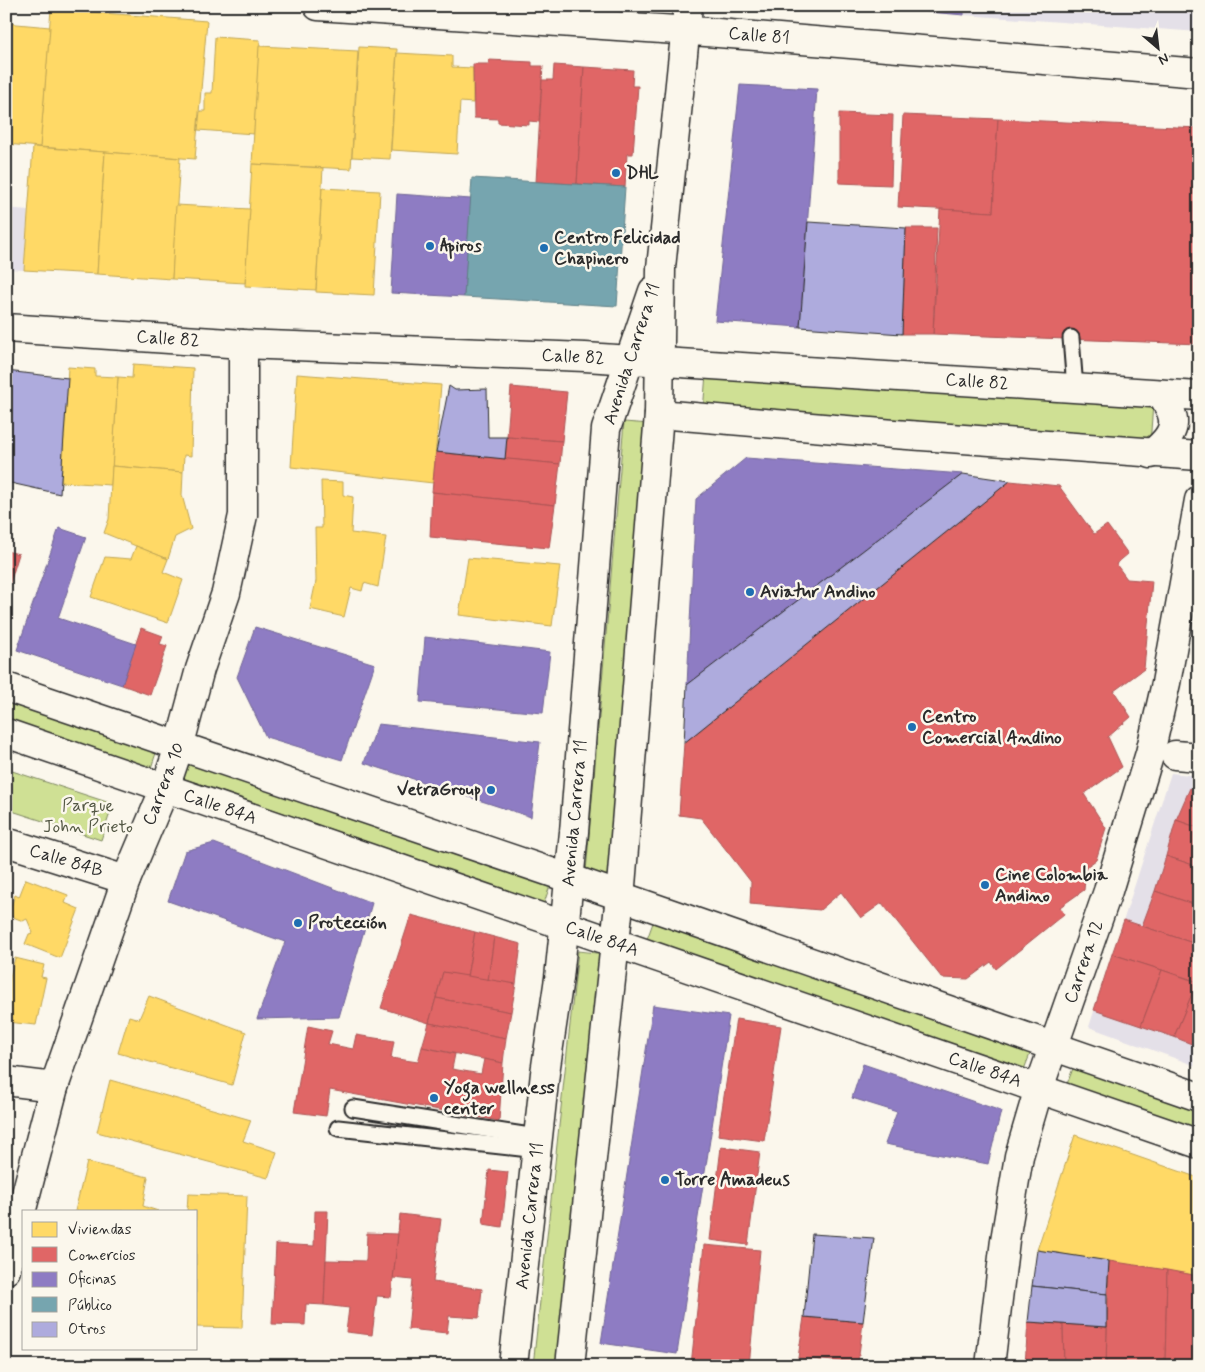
<svg xmlns="http://www.w3.org/2000/svg" width="1205" height="1372" font-family="Mynerve,sans-serif">
<rect width="100%" height="100%" fill="#fbf7ec"/>
<filter id="ink" filterUnits="userSpaceOnUse"><feTurbulence type="fractalNoise" baseFrequency=".02" numOctaves="2"/><feDisplacementMap in="SourceGraphic" scale="10" xChannelSelector="R" yChannelSelector="G"/><feConvolveMatrix kernelMatrix="1 2 1 2 8 2 1 2 1" color-interpolation-filters="sRGB"/></filter>
<g filter="url(#ink)">
<!-- built -->
<g fill="#e4e0e8">
<path d="M964,6H1199V32L964,15Z"/>
<path d="M6,208L28,210L24,270L6,269Z"/>
<path d="M1171,773L1199,776V1067L1089,1027Z"/>
</g>
<!-- green -->
<g fill="#cfe094" stroke="#7d8660">
<path d="M706,373L1153,404L1150,444L703,412Z"/>
<path d="M624,422L650,424L612,882L586,872Z"/>
<path d="M6,696L158,747L151,768L6,719Z"/>
<path d="M189,758L551,883L544,903L182,778Z"/>
<path d="M6,769L113,804L101,840L6,809Z"/>
<path d="M654,920L1032,1049L1023,1072L646,942Z"/>
<path d="M578,951L606,954L561,1366H533Z"/>
<path d="M1074,1066L1199,1109V1135L1065,1089Z"/>
</g>
<!-- homes -->
<g fill="#ffd966" stroke="#bfa554">
<path d="M51,9L207,21L195,159L40,147Z"/>
<path d="M6,23L50,27L40,147L6,144Z"/>
<path d="M215,37L260,40L254,134L198,130L200,111H205V93H212Z"/>
<path d="M259,46L358,51L351,169L252,164Z"/>
<path d="M359,47L397,49L390,159L352,157Z"/>
<path d="M397,53L452,56V67L473,68V103L460,102L457,154L391,150Z"/>
<path d="M33,147L105,152L97,274L24,270Z"/>
<path d="M105,152L180,158L172,279L97,274Z"/>
<path d="M252,164L323,168L316,290L245,286Z"/>
<path d="M322,188L380,191L374,295L316,292Z"/>
<path d="M176,205L250,209L245,283L172,279Z"/>
<path d="M133,364L193,368L191,456L184,455L183,472L112,466L118,377L132,378Z"/>
<path d="M68,367L95,369V376L118,377L111,485L61,482Z"/>
<path d="M297,374L441,385L433,483L291,467Z"/>
<path d="M112,466L183,472L182,495L191,529L175,537L168,559L104,533L109,519Z"/>
<path d="M321,481L343,482V495L353,497L351,533L386,537L378,587L364,583L362,591L351,588L344,617L310,609L316,581L315,528H322Z"/>
<path d="M136,546L168,559L163,572L183,580L168,623L91,597L105,557L131,559Z"/>
<path d="M468,558L560,566L552,626L459,615Z"/>
<path d="M26,879L68,895L65,903L79,909L60,958L25,944L29,934L33,933L27,919L23,921L8,915L15,895L19,897Z"/>
<path d="M15,958L44,965L41,977L46,978L36,1025L6,1022V992Z"/>
<path d="M149,996L246,1032L232,1085L118,1053L129,1016L139,1019Z"/>
<path d="M110,1080L251,1120L243,1141L277,1152L268,1178L97,1132Z"/>
<path d="M1075,1135L1199,1178V1276L1037,1250Z"/>
<path d="M87,1162L148,1177L143,1206L158,1211H75Z"/>
<path d="M188,1194L247,1196L242,1328L196,1327V1211H187Z"/>
</g>
<!-- shops -->
<g fill="#e06666" stroke="#aa5454">
<path d="M489,60L532,62V66H543L539,122L529,121V125L498,123V119L474,118L473,64H489Z"/>
<path d="M554,65L584,67L577,184L536,182L542,80H553Z"/>
<path d="M584,67L633,70L632,86H638L633,154H627L625,187L577,184Z"/>
<path d="M839,113L893,115L891,185L839,183Z"/>
<path d="M903,115L998,119L993,212L898,207Z"/>
<path d="M998,119L1199,128V344L933,334L940,209L993,212Z"/>
<path d="M906,228H937L933,334H902Z"/>
<path d="M511,387L567,392L562,441L507,437Z"/>
<path d="M507,437L562,441L560,464L505,459Z"/>
<path d="M436,452L560,464L555,505L432,492Z"/>
<path d="M1010,481L1059,486L1094,534L1107,525L1118,540L1128,554L1116,564L1127,579L1152,581L1144,669L1114,691L1131,717L1108,737L1122,767L1084,794L1106,828L1096,860L1086,867L1084,890L1060,907L1064,914L996,969L991,962L968,979L942,978L882,903L861,918L841,892L820,910L750,904L751,882L727,851L701,818L679,815L684,743Z"/>
<path d="M432,492L555,505L549,548L430,537Z"/>
<path d="M6,551L19,554L6,596Z"/>
<path d="M141,628L163,636L160,644L167,646L150,695L122,685Z"/>
<path d="M1190,788L1199,790V828L1176,820Z"/>
<path d="M1176,820L1199,828V867L1166,856Z"/>
<path d="M1166,856L1199,867V906L1155,891Z"/>
<path d="M1155,891L1199,906V945L1142,926Z"/>
<path d="M411,915L475,932L467,977L443,972L429,1023L381,1008Z"/>
<path d="M1124,920L1199,945V982L1112,954Z"/>
<path d="M475,932L494,937L488,981L467,977Z"/>
<path d="M494,937L521,944L516,984L488,981Z"/>
<path d="M1112,954L1162,970L1141,1026L1094,1010Z"/>
<path d="M1162,970L1197,982L1174,1037L1141,1026Z"/>
<path d="M443,972L516,984L511,1012L436,998Z"/>
<path d="M1197,982H1199V1047L1174,1037Z"/>
<path d="M436,998L511,1012L506,1038L429,1023Z"/>
<path d="M736,1019L781,1026L764,1141L718,1135Z"/>
<path d="M429,1023L506,1038L503,1063L422,1047Z"/>
<path d="M308,1026L332,1031L328,1044L353,1049L356,1035L394,1041L391,1058L418,1062L422,1047L455,1054L452,1069L481,1074L484,1059L503,1063L499,1121L330,1090L326,1116L294,1112Z"/>
<path d="M721,1147L760,1152L748,1245L710,1240Z"/>
<path d="M489,1170L508,1172L502,1227L483,1224Z"/>
<path d="M315,1211H328L324,1305L306,1304L305,1325L272,1324L276,1244L314,1246Z"/>
<path d="M400,1214L441,1219L433,1282L482,1289L479,1318L449,1316L447,1333L408,1329L413,1280L393,1278Z"/>
<path d="M367,1233L398,1234L391,1297L377,1296L372,1335L346,1332L349,1308L324,1305L326,1260L366,1261Z"/>
<path d="M704,1245L760,1250L749,1366L691,1365Z"/>
<path d="M1109,1261L1167,1270L1165,1366H1106Z"/>
<path d="M1167,1270L1199,1276V1366H1165Z"/>
<path d="M804,1317L863,1322L858,1363L798,1358Z"/>
<path d="M1028,1322L1063,1324L1064,1366L1025,1365Z"/>
<path d="M1063,1324L1107,1327L1106,1366H1064Z"/>
</g>
<!-- offices -->
<g fill="#8e7cc3" stroke="#706495">
<path d="M906,6H964V15L906,10Z"/>
<path d="M740,85L817,89L800,327L715,321Z"/>
<path d="M397,194L471,199L464,297L391,293Z"/>
<path d="M746,458L963,474L687,685L696,499Z"/>
<path d="M59,528L86,537L58,618L136,644L122,685L17,650Z"/>
<path d="M255,627L375,664L342,760L266,737L237,677Z"/>
<path d="M425,637L550,652L543,713L420,702Z"/>
<path d="M378,724L540,742L531,817L364,763Z"/>
<path d="M214,843L372,903L339,1017L257,1019L285,942L168,901L185,851Z"/>
<path d="M653,1005L729,1016L677,1354L601,1343Z"/>
<path d="M863,1064L1001,1111L988,1164L885,1144L897,1112L852,1098Z"/>
</g>
<!-- public -->
<path fill="#76a5af" stroke="#608087" d="M472,178L625,187L617,306L464,297Z"/>
<!-- building -->
<g fill="#aeabdd" stroke="#2b2b2b">
<path d="M808,222L906,228L902,334L800,327Z"/>
<path d="M6,371L68,378L60,494L6,482Z"/>
<path d="M449,386L455,390L487,389L488,437H507L505,459L436,452Z"/>
<path d="M963,474L1010,481L684,743L687,685Z"/>
<path d="M812,1234L874,1238L863,1322L804,1317Z"/>
<path d="M1037,1250L1109,1261L1107,1294L1032,1286Z"/>
<path d="M1032,1286L1107,1294V1327L1028,1322Z"/>
</g>
<g fill="none" stroke-linecap="round" stroke-linejoin="round">
<!-- lane casing -->
<g stroke="#2b2b2b" stroke-width="19">
<g id="lane">
<path d="M1071,338L1075,388"/>
<path d="M353,1108L530,1136L539,1134"/>
<path d="M338,1128L538,1150"/>
</g>
</g>
<!-- street casing -->
<g stroke="#2b2b2b" stroke-width="31">
<g id="street">
<path d="M659,414L894,434L1199,456"/>
<path d="M1175,755L1199,757"/>
<path d="M6,842L126,880"/>
<path d="M6,1081L54,1087"/>
<path d="M6,1270L54,1087L126,880L165,788L179,747L200,669L226,593L243,515V344"/>
<path d="M990,1366L1005,1240L1019,1156L1039,1088L1108,891L1150,753L1166,683L1199,500"/>
</g>
</g>
<!-- secondary casing -->
<g stroke="#2b2b2b" stroke-width="31">
<g id="secondary">
<path d="M318,6L706,32L1199,73"/>
<path d="M6,328L243,344L585,357L1199,396"/>
<path d="M1151,454C1176,434 1181,420 1160,394"/>
<path d="M6,687L577,881L1199,1097"/>
<path d="M6,733L1199,1144"/>
<path d="M513,1366L545,1073L559,978L574,832L606,429L653,291"/>
<path d="M570,1366L621,886L659,414L661,268L688,6"/>
</g>
</g>
<!-- lane -->
<use href="#lane" stroke="#fbf7ec" stroke-width="15"/>
<!-- street -->
<use href="#street" stroke="#fbf7ec" stroke-width="28"/>
<!-- secondary -->
<use href="#secondary" stroke="#fbf7ec" stroke-width="28"/>
</g>
</g>
<!-- markers -->
<g fill="#1f6fb2" stroke="#fbf7ec" stroke-width="2">
<circle cx="616" cy="173" r="5"/>
<circle cx="430" cy="246" r="5"/>
<circle cx="544" cy="248" r="5"/>
<circle cx="750" cy="592" r="5"/>
<circle cx="912" cy="727" r="5"/>
<circle cx="491" cy="790" r="5"/>
<circle cx="985" cy="885" r="5"/>
<circle cx="298" cy="923" r="5"/>
<circle cx="434" cy="1098" r="5"/>
<circle cx="665" cy="1180" r="5"/>
</g>
<g text-anchor="middle" dominant-baseline="central" stroke-width="5" stroke-linejoin="round" paint-order="stroke">
<!-- street labels -->
<g font-size="18" fill="#2b2b2b" stroke="#fbf7ec">
<text transform="translate(759 36) rotate(5)">Calle 81</text>
<text transform="translate(168 339) rotate(4)">Calle 82</text>
<text transform="translate(632 354) rotate(-72)">Avenida Carrera 11</text>
<text transform="translate(573 357) rotate(3)">Calle 82</text>
<text transform="translate(977 382) rotate(4)">Calle 82</text>
<text transform="translate(164 784) rotate(-69)">Carrera 10</text>
<text transform="translate(220 807) rotate(19)">Calle 84A</text>
<text transform="translate(575 813) rotate(-85)">Avenida Carrera 11</text>
<text transform="translate(66 861) rotate(17)">Calle 84B</text>
<text transform="translate(602 939) rotate(19)">Calle 84A</text>
<text transform="translate(1084 962) rotate(-71)">Carrera 12</text>
<text transform="translate(985 1070) rotate(19)">Calle 84A</text>
<text transform="translate(530 1216) rotate(-84)">Avenida Carrera 11</text>
</g>
<!-- poi labels -->
<g font-size="18" font-weight="bold" fill="#2b2b2b" stroke="#fbf7ec" text-anchor="start">
<text x="626" y="173">DHL</text>
<text x="554" y="238">Centro Felicidad<tspan x="554" dy="21">Chapinero</tspan></text>
<text x="440" y="246">Apiros</text>
<text x="760" y="592">Aviatur Andino</text>
<text x="922" y="717">Centro<tspan x="922" dy="21">Comercial Andino</tspan></text>
<text x="481" y="790" text-anchor="end">VetraGroup</text>
<text x="995" y="875">Cine Colombia<tspan x="995" dy="21">Andino</tspan></text>
<text x="308" y="923">Protección</text>
<text x="444" y="1088">Yoga wellness<tspan x="444" dy="21">center</tspan></text>
<text x="675" y="1180">Torre Amadeus</text>
</g>
<!-- park labels -->
<g font-size="18" fill="#545845" stroke="#fbf7ec">
<text x="88" y="806">Parque<tspan x="88" dy="21">John Prieto</tspan></text>
</g>
</g>
<!-- margin -->
<rect width="1205" height="1372" fill="none" stroke="#fbf7ec" stroke-width="25"/>
<rect x="12" y="12" width="1180" height="1347" fill="none" stroke="#2b2b2b" stroke-width="2" filter="url(#ink)"/>
<!-- legend -->
<rect x="22" y="1210" width="175" height="140" fill="#fbf7ec" stroke="#a8a59f"/>
<rect x="32" y="1222" width="25" height="15" fill="#ffd966" stroke="#a8a59f"/>
<text x="68" y="1234" font-size="15" fill="#2b2b2b">Viviendas</text>
<rect x="32" y="1247" width="25" height="15" fill="#e06666" stroke="#a8a59f"/>
<text x="68" y="1260" font-size="15" fill="#2b2b2b">Comercios</text>
<rect x="32" y="1272" width="25" height="15" fill="#8e7cc3" stroke="#a8a59f"/>
<text x="68" y="1284" font-size="15" fill="#2b2b2b">Oficinas</text>
<rect x="32" y="1297" width="25" height="15" fill="#76a5af" stroke="#a8a59f"/>
<text x="68" y="1310" font-size="15" fill="#2b2b2b">Público</text>
<rect x="32" y="1322" width="25" height="15" fill="#aeabdd" stroke="#a8a59f"/>
<text x="68" y="1334" font-size="15" fill="#2b2b2b">Otros</text>
<!-- north arrow -->
<g transform="translate(1158 48) rotate(152)" stroke="#fbf7ec" stroke-width="4" paint-order="stroke">
<path d="M0-4L9 19L0 12L-9 19Z" fill="#2b2b2b"/>
<text y="-8" font-size="14" font-weight="bold" text-anchor="middle" fill="#2b2b2b">N</text>
</g>
</svg>
